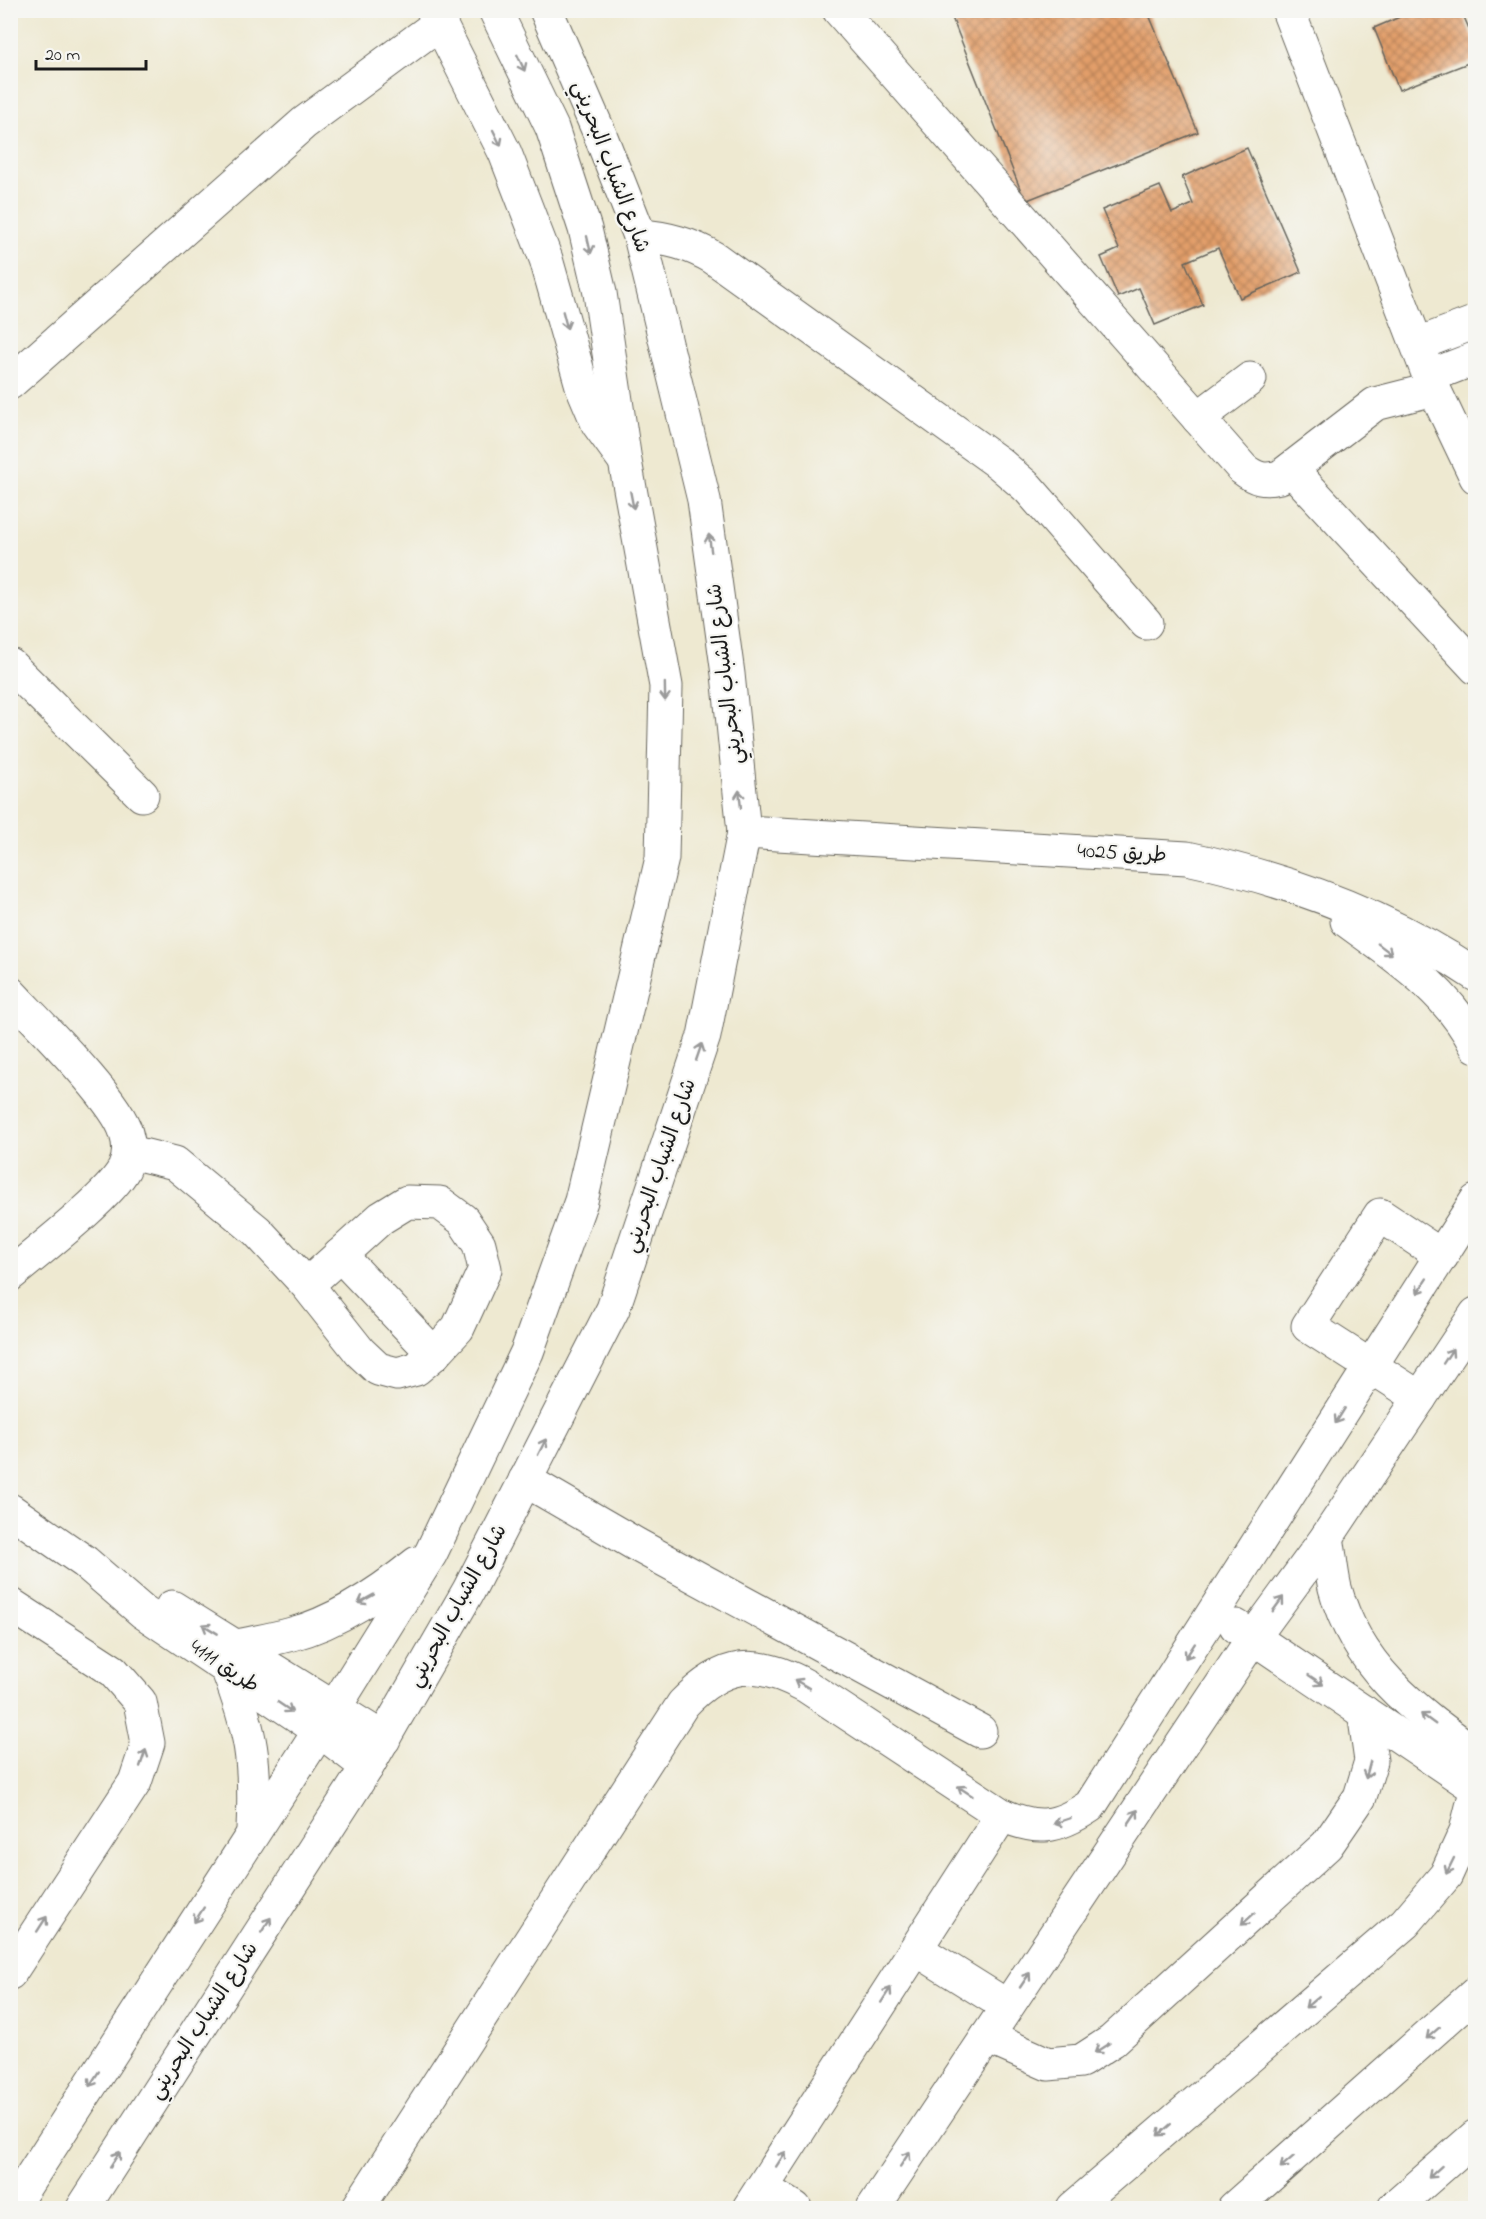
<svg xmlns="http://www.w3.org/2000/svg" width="1486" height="2219" font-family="'Indie Flower','Playpen Sans Arabic',sans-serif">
<defs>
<pattern id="building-cross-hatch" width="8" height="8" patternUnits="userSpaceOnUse" patternTransform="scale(1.5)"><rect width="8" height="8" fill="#e29e69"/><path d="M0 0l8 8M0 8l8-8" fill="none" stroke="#b68056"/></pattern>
</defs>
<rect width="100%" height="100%" fill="#f6f6f2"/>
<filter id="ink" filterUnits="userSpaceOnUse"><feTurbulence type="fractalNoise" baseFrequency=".0167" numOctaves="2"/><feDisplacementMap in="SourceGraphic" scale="12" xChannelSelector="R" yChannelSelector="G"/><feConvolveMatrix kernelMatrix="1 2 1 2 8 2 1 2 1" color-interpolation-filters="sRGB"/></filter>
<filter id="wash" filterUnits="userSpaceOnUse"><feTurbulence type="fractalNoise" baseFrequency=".008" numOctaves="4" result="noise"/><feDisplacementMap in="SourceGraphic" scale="24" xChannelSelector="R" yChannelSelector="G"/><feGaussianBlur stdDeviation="1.35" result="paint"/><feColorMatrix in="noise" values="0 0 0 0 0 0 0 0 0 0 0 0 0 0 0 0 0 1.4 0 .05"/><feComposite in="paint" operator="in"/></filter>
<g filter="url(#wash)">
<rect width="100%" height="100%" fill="#eee9d1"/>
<g id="blocks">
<!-- building -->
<g fill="url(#building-cross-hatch)">
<path d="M949,10H1147L1198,132L1025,201Z"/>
<path d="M1416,10H1461L1476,45V60L1399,90L1374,28Z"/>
<path d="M1247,148L1301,272L1240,298L1218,248L1185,262L1203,305L1155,325L1139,288L1118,297L1101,257L1119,249L1102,210L1160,186L1172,213L1193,204L1182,177Z"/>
</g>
</g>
</g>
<g filter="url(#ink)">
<use href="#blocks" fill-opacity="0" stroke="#66645b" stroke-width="1.5"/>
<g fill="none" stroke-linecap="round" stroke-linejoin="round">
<!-- minor casing -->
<g stroke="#66645b" stroke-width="35">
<g id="minor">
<path d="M433,10L505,153L546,259L582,386L598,424L622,457"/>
<path d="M839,10L1243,469C1256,479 1264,481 1280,477L1375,404L1434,389"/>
<path d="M1288,10L1434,389L1476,477"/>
<path d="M640,236C668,238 690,244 714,258L999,463L1028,488L1146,623"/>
<path d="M1418,344L1476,322"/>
<path d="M1430,376L1476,358"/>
<path d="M10,383L304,123L441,22"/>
<path d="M1198,418L1250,379"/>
<path d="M1291,469L1476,668"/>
<path d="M10,665L142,795"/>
<path d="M744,832L1187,858C1291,880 1388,916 1476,975"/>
<path d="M1347,921C1396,957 1448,990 1476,1046"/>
<path d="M10,993C37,1022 117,1100 126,1133C130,1146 130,1157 124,1169C109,1197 37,1252 10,1275"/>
<path d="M130,1152L175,1163L257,1231L307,1285L360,1352L378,1369L397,1374L416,1369L434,1354L458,1328L485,1269L479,1244L463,1220L440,1203L407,1202L381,1218L307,1285"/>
<path d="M340,1255L434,1354"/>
<path d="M1420,1398L1308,1326L1380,1215L1442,1256"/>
<path d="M525,1480L637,1545L980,1731"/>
<path d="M10,1510L85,1562L143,1612L319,1730L367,1767"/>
<path d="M1327,1537C1330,1554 1331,1571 1335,1588C1356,1666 1413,1709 1476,1754"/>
<path d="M10,1604L113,1671L140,1702L148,1743L135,1782L10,1973"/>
<path d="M172,1607L384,1739"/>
<path d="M1236,1626L1476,1788"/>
<path d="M238,1646C256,1642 274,1639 292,1634C338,1622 381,1592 417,1563"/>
<path d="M227,1668C252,1733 256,1761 253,1830"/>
<path d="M1002,1815C1038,1831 1057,1828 1090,1806L1476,1201"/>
<path d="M916,1949L1007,2006"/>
<path d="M987,2037L1048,2064L1081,2061L1112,2041L1327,1845L1360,1797L1371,1761L1364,1712"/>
<path d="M762,2188L795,2208"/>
<path d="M11,2208L335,1707L431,1553L527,1352L581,1201L662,858L666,686L625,461L600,293L585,229L552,128L495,10"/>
<path d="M83,2208L367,1767L469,1590L613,1309L704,1036L744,832L728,674L704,500L640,236L599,132L546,10"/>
<path d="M358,2208L683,1704C723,1662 755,1658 806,1686L1002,1815L749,2208"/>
<path d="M873,2208L1253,1638L1327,1537L1476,1314"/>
<path d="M1073,2208L1405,1923L1446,1875L1466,1831L1476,1791"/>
<path d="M1234,2208L1476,1993"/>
<path d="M1394,2208L1476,2136"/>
</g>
</g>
<!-- minor -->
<use href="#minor" stroke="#fff" stroke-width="33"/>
</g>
<!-- one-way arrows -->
<defs><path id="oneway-shaft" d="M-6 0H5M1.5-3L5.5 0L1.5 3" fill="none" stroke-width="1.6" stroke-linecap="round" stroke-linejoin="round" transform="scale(1.5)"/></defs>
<g stroke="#999">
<use href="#oneway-shaft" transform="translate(521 63) rotate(65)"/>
<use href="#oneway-shaft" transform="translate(497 138) rotate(64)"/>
<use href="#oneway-shaft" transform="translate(589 245) rotate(77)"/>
<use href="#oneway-shaft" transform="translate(565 320) rotate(75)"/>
<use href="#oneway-shaft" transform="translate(632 500) rotate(79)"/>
<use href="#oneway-shaft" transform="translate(710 543) rotate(-98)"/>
<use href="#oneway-shaft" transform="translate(665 692) rotate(89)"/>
<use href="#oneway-shaft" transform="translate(740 799) rotate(-96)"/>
<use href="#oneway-shaft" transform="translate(1385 949) rotate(37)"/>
<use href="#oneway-shaft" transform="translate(699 1052) rotate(-71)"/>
<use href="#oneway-shaft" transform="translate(1422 1286) rotate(123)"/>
<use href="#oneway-shaft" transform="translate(1448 1356) rotate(-57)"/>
<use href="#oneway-shaft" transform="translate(1340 1416) rotate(122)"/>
<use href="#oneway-shaft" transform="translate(542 1447) rotate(-63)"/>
<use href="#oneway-shaft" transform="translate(366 1599) rotate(151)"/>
<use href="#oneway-shaft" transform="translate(1278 1604) rotate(-54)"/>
<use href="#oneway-shaft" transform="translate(210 1629) rotate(-149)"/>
<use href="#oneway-shaft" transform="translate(1190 1651) rotate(123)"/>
<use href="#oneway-shaft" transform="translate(1316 1680) rotate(34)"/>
<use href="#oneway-shaft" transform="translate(802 1684) rotate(-150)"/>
<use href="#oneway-shaft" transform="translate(285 1707) rotate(34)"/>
<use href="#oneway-shaft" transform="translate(1428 1719) rotate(-144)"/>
<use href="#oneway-shaft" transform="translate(143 1758) rotate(-71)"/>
<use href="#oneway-shaft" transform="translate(1368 1770) rotate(105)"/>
<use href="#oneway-shaft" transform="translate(965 1791) rotate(-147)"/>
<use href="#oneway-shaft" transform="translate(1133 1817) rotate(-56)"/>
<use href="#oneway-shaft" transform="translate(1062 1821) rotate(161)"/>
<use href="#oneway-shaft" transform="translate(1450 1866) rotate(116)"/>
<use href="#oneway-shaft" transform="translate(199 1915) rotate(123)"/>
<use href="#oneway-shaft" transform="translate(1248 1919) rotate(138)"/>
<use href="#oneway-shaft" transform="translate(42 1924) rotate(-57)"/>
<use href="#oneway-shaft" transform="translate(266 1925) rotate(-57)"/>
<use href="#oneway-shaft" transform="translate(1025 1980) rotate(-56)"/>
<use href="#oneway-shaft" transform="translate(886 1995) rotate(-57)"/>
<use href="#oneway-shaft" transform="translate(1312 2002) rotate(139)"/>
<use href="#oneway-shaft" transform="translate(1433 2033) rotate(139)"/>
<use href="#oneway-shaft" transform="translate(1102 2048) rotate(147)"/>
<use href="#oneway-shaft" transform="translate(94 2079) rotate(123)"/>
<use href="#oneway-shaft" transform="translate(1164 2130) rotate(139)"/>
<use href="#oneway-shaft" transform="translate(115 2159) rotate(-57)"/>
<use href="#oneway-shaft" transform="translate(781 2159) rotate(-57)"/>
<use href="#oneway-shaft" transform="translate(905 2159) rotate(-57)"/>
<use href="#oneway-shaft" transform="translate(1287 2162) rotate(139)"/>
<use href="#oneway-shaft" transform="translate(1435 2172) rotate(138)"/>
</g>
</g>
<g text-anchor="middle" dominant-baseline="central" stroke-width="4.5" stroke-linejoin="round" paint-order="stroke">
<!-- street labels -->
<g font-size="21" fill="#1c1c1c" stroke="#f6f6f2">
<text transform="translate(610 167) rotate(69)">شارع الشباب البحريني</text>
<text transform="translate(726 674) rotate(-97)">شارع الشباب البحريني</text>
<text transform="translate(1122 854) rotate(3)">طريق 4025</text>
<text transform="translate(661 1166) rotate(-71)">شارع الشباب البحريني</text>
<text transform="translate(458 1606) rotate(-61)">شارع الشباب البحريني</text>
<text transform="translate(224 1667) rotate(34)">طريق 4111</text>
<text transform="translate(204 2021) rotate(-57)">شارع الشباب البحريني</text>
</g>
</g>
<!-- margin -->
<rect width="1486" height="2219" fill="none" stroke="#f6f6f2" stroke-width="36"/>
<!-- scale -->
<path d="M36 60v9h110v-9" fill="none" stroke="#1c1c1c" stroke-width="3"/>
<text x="45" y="60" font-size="18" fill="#1c1c1c" stroke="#f6f6f2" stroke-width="4.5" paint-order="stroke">20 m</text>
</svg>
